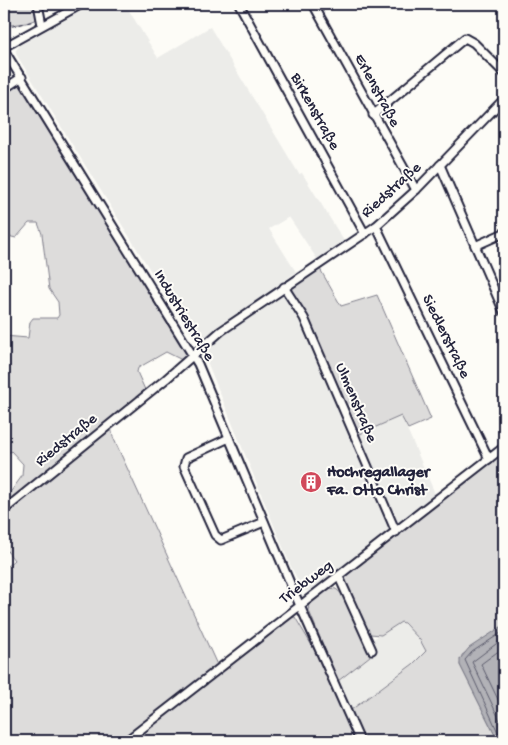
<svg xmlns="http://www.w3.org/2000/svg" width="508" height="745" font-family="'Gochi Hand',sans-serif">
<rect width="100%" height="100%" fill="#fdfcf7"/>
<filter id="ink" filterUnits="userSpaceOnUse"><feTurbulence type="fractalNoise" baseFrequency=".02" numOctaves="2"/><feDisplacementMap in="SourceGraphic" scale="10" xChannelSelector="R" yChannelSelector="G"/><feConvolveMatrix kernelMatrix="1 2 1 2 8 2 1 2 1" color-interpolation-filters="sRGB"/></filter>
<g filter="url(#ink)">
<!-- built -->
<g fill="#ecece9">
<path d="M94,4H125L158,58L210,27L299,174L302,173L344,241L317,259L289,217L269,229L296,272L277,286L282,293L285,292L301,317L351,438L401,415L436,496L311,592L303,590L291,567L201,347L170,302L16,54V50L20,45Z"/>
<path d="M401,622L413,631L424,646L426,651L413,664L351,710L338,681L370,656L365,644Z"/>
</g>
<!-- green -->
<g fill="#dddcdb" stroke="#807f8b">
<path d="M4,4H37V19L26,23L4,26Z"/>
<path d="M20,82L189,356L184,361L166,352L138,368L137,372L146,392L110,422L113,437L218,667L287,618L295,617L321,661L356,741H4V569L14,560L4,547V501L22,476L23,464L11,451L4,456V336L28,338L30,322L33,318H57L59,315L58,302L49,289L42,234L38,223H29L16,238L4,235V94Z"/>
<path d="M320,269L341,306L377,295L431,419L408,429L401,416L351,438L301,317L285,292Z"/>
<path d="M504,451V625L462,655L460,665L498,741H364L351,710L413,664L426,651L420,640L404,623L401,622L381,635L370,634L344,581V577Z"/>
<path d="M329,588L336,589L343,595L370,656L338,681L309,611L308,604Z"/>
</g>
<!-- water -->
<path fill="#b2b2b7" stroke="#787885" d="M504,625V741H498L460,665V659L469,648Z"/>
<g fill="none" stroke-linecap="round" stroke-linejoin="round">
<!-- shore -->
<g stroke="#5c5c6d" stroke-width="1">
<path d="M504,638L472,662L504,729"/>
<path d="M504,647L481,664L504,712"/>
<path d="M502,741L465,660L472,652L504,631"/>
</g>
<!-- stream -->
<path stroke="#787885" stroke-width="2" d="M46,5L49,4"/>
<!-- minor casing -->
<g stroke="#22223b" stroke-width="11">
<g id="minor">
<path d="M38,4L42,25"/>
<path d="M239,4L365,234"/>
<path d="M313,4L416,190"/>
<path d="M4,47L82,4"/>
<path d="M4,50L198,364L293,590L360,741"/>
<path d="M4,89L22,77"/>
<path d="M373,115L465,38L474,43L504,73"/>
<path d="M440,165L504,312"/>
<path d="M376,226L489,459"/>
<path d="M475,246L504,233"/>
<path d="M284,287L304,318L396,532"/>
<path d="M229,438L186,458L184,466L215,535L221,540L264,522"/>
<path d="M4,510L166,379L221,331L376,226L416,190L504,99"/>
<path d="M339,577L372,650"/>
<path d="M126,741L504,447"/>
</g>
</g>
<!-- path -->
<path stroke="#22223b" stroke-width="1" stroke-dasharray="4 4" stroke-linecap="butt" d="M4,28L35,21"/>
<!-- minor -->
<use href="#minor" stroke="#fdfcf7" stroke-width="7"/>
</g>
</g>
<!-- icons -->
<defs>
<g id="building-disc" transform="scale(1.125)"><circle r="9.5" fill="#d1495b" stroke="#fdfcf7"/><path d="M-4-6H4V6H1V3H-1V6H-4ZM-2.5-4.3h1.7v1.8h-1.7ZM.8-4.3h1.7v1.8H.8ZM-2.5-1h1.7V.8h-1.7ZM.8-1h1.7V.8H.8Z" fill="#fff"/></g>
</defs>
<g fill-rule="evenodd">
<use href="#building-disc" x="311" y="482"/>
</g>
<g text-anchor="middle" dominant-baseline="central" stroke-width="4" stroke-linejoin="round" paint-order="stroke">
<!-- street labels -->
<g font-size="16" fill="#22223b" stroke="#fdfcf7">
<text transform="translate(376 91) rotate(62)">Erlenstraße</text>
<text transform="translate(314 112) rotate(61)">Birkenstraße</text>
<text transform="translate(392 191) rotate(-42)">Riedstraße</text>
<text transform="translate(183 316) rotate(59)">Industriestraße</text>
<text transform="translate(445 337) rotate(64)">Siedlerstraße</text>
<text transform="translate(355 403) rotate(67)">Ulmenstraße</text>
<text transform="translate(67 441) rotate(-39)">Riedstraße</text>
<text transform="translate(307 583) rotate(-37)">Triebweg</text>
</g>
<!-- poi labels -->
<g font-size="16" font-weight="bold" fill="#22223b" stroke="#fdfcf7" text-anchor="start">
<text x="327" y="473">Hochregallager<tspan x="327" dy="18">Fa. Otto Christ</tspan></text>
</g>
</g>
<!-- margin -->
<rect width="508" height="745" fill="none" stroke="#fdfcf7" stroke-width="20"/>
<rect x="10" y="10" width="488" height="725" fill="none" stroke="#22223b" stroke-width="2" filter="url(#ink)"/>
</svg>
